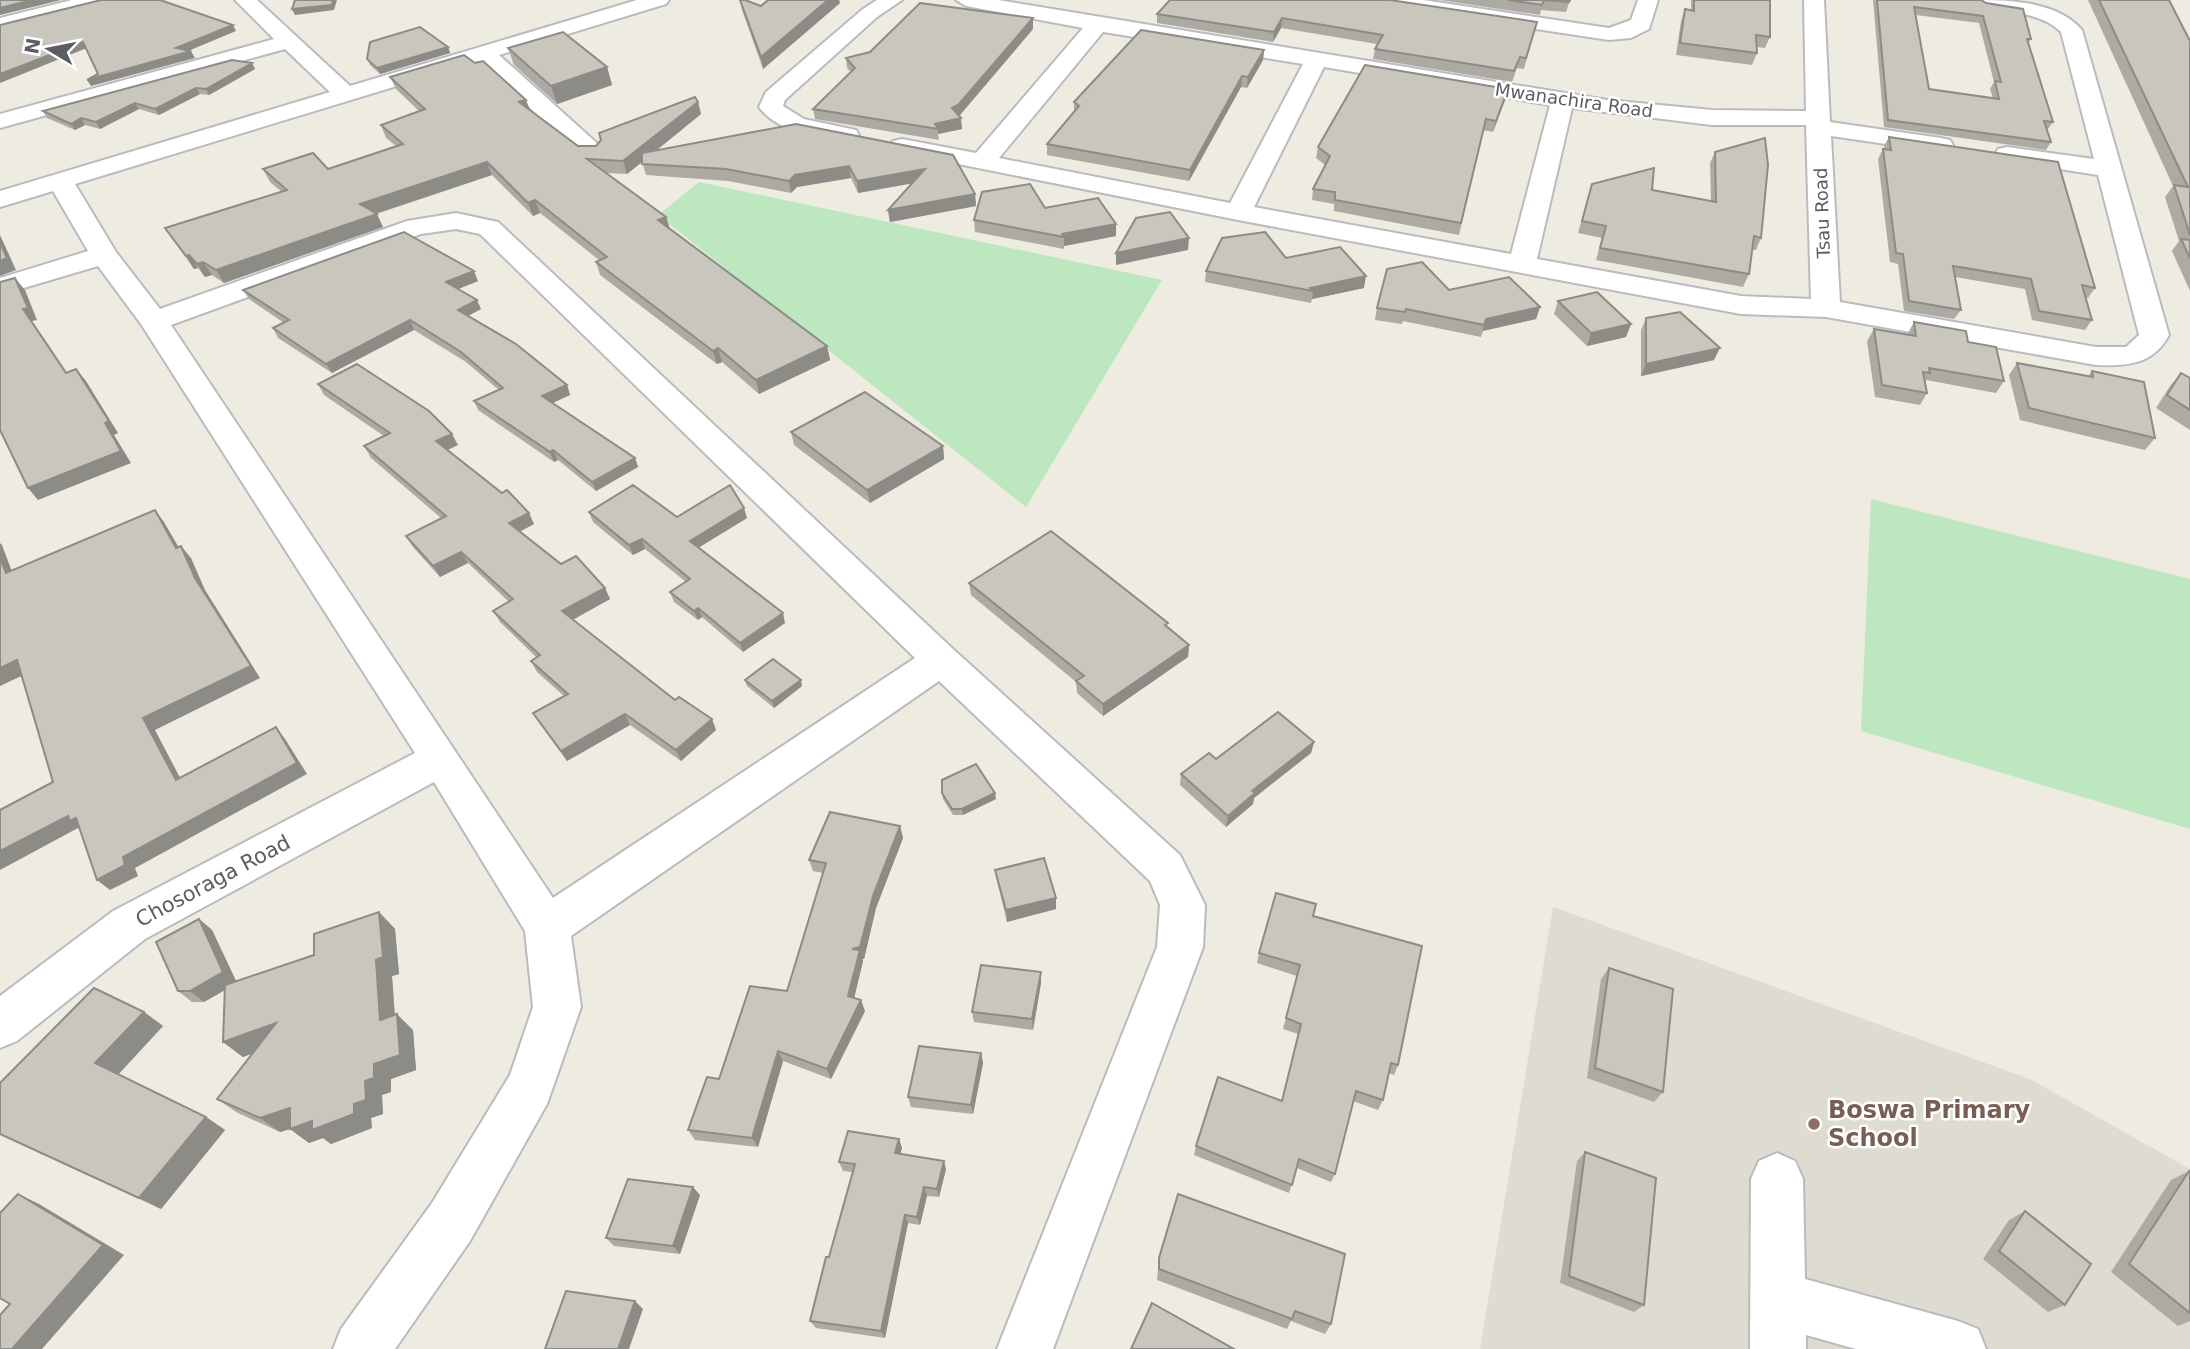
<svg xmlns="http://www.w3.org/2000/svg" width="2190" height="1349" font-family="'DejaVu Sans',sans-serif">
<rect width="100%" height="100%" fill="#eeece1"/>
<!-- education -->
<path fill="#dedbd0" d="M1553,907L2030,1079L2190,1169V1349H1480Z"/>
<!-- green -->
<g fill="#bce7bf">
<path d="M699,182L1162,280L1026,507L658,215Z"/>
<path d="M1871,499L2190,579V829L1861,731Z"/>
</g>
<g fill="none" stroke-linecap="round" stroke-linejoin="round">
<!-- minor casing -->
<g stroke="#b9bbc1" stroke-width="4">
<g id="minor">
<path d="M72,0H107L104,4L0,30V18Z"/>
<path d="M235,0H257L350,86L637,0H669L666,4L499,55L600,146L603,151L600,156H582L479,61L75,184L116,252L160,309L407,221L456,213L498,222L954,650L1180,855L1205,905L1203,947L1053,1349H997L1157,947L1160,905L1150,881L939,681L571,936L581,1007L547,1104L470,1241L395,1349H333L341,1329L432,1203L510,1075L533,1007L525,931L434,782L145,939L17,1041L0,1048V996L113,911L415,753L141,324L98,266L0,295V278L88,251L53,191L0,207V191L330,92L285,49L0,128V114L274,39ZM456,229L480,234L915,658L553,898L171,325L421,234Z"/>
<path d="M877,0H902L877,17L785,100L783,106L804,119L856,130L859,135L856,140C829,147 775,130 759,107L766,92L863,9Z"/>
<path d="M956,0H998L1607,100L1712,110L1806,111L1804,0H1824L1830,122L1941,138L1950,140L1953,145L1950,150L1941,152L1831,136L1840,302L2096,347H2126L2139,335L2098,175L2007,161L1998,159L1995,154L1998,149L2007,147L2094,159L2061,32C2035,5 1979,15 1968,0C2007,0 2056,0 2082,30L2169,335C2153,365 2127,366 2096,365L1826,317L1741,314L1238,220L893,151L890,146L893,141L902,139L976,153L1083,28L966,6ZM1103,32L1303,64L1230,203L999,158ZM1324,67L1550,105L1511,254L1254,207ZM1572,108L1712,125H1806L1811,299L1741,296L1537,259Z"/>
<path d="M1371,0H1423L1609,28L1631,20L1638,0H1658L1649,29L1631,38L1609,40L1381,6Z"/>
<path d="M1777,1153L1795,1161L1803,1179L1805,1279L1958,1321L1978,1329L1986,1349H1856L1806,1335V1349H1750L1751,1179L1759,1161Z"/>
</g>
</g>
<!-- minor -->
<use href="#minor" fill="#fff" fill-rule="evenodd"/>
</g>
<!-- wall -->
<g fill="#adaaa3" fill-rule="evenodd">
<path d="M740,0L761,6L768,0H839L840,3L763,69L742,10Z"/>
<path d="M1440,0H1570L1566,12L1541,10L1540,15Z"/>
<path d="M1691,0H1770V37L1765,48L1757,47V53L1752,65L1676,55L1681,21L1685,9L1691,10Z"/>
<path d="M1873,0H1981L2031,39L2028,44L2053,122L2048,129H2047L2051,142L2046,150L1884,127ZM1916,15L1979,23L1994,82L1990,89L1993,98L1929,89Z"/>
<path d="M2088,0H2169L2190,41V291L2172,251L2179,241L2165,197L2173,186Z"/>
<path d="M1157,14L1537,22L1524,69L1517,68L1512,82L1373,59L1375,49L1377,44L1281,28L1273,42L1157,23Z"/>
<path d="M1033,29L959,116L962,129L938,134L939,140L815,119L813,109L851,72L847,68L846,58Z"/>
<path d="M448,47L450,53L380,74L370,65L367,59Z"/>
<path d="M508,48L607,67L612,85L557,104L514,65Z"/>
<path d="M1264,50L1263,60L1247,88L1241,87L1189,181L1047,155V144L1074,112V102Z"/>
<path d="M252,63L255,69L209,95L200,94L159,115L139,109L100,129L85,125L75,130L47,118L43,111Z"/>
<path d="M390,77L530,111L578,146H596L698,102L701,114L657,150L796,124L975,194L976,206L890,222L888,210L912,183L858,193L851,178L797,187L791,193L728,181L646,175L642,162L627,174L606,173L666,217L670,229L827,346L830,360L759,394L722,362L717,364L600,275L596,262L599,260L540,213L533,216L492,175L376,214L383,227L224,283L212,275L205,277L198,268L194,269L165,228L282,192L270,182L263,169H328L396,146L386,138L381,125L419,111L396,89Z"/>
<path d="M1505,100L1493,132L1483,130L1459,235L1334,211V204L1312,200L1313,189L1325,165L1316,158L1318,147Z"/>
<path d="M1889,137L2095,288L2088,298L2085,297L2092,320L2085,330L2032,320L2025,289L1955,277L1961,310L1954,319L1904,311L1898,264L1890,262L1878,159L1883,149H1885L1884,146Z"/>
<path d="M1715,152L1761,238L1756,250H1752L1749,274L1743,287L1596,260L1602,238L1578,233L1592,184L1652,190L1711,201L1710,163Z"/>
<path d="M1045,208L1116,236L1064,246V249L975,232L974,220Z"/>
<path d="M1286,258L1364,288L1312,299L1311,303L1205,282L1206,271Z"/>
<path d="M478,281L458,289L481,309L468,316L567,385L570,395L552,403L635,458L638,467L596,491L558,460L554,462L478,410L474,401L499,390L466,362L414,330L332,373L278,338L273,328L284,323L249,299L243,290Z"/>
<path d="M1449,290L1540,307L1536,319L1483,331L1481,337L1403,321L1402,324L1375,320L1377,308Z"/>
<path d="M1558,301L1631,324L1626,337L1587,346L1554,314Z"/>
<path d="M1646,318L1714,360L1641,376V330Z"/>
<path d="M1914,322L1968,342L2004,381L1996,393L1926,380L1925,381L1927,393L1920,405L1875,397L1867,341L1874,329L1907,335Z"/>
<path d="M2017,363L2088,376L2092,371L2155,438L2145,450L2020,420L2009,375Z"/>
<path d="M2181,373L2190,378V430L2156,408L2170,386Z"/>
<path d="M318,384L458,445L448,450L534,524L520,532L561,564L605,588L610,599L573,620L675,700L712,719L716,730L681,761L630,725L567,761L540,724L533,713L564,696L537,672L531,661L536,657L500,622L493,611L509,602L468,563L440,577L413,547L406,536L441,518L371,458L364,446L384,436L324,395Z"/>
<path d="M791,432L943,446L944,459L870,503L794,445Z"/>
<path d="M589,512L677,517L747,518L698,548L785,623L743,652L702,617L698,620L674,602L670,592L686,582L645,549L633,555L593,522Z"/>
<path d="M969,583L1168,628L1189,645L1188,657L1103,716L1077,693L1076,682L971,595Z"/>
<path d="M745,680L802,686L774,708L747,686Z"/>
<path d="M1314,742L1311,753L1254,798L1253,804L1226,827L1180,785L1181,774L1216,759Z"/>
<path d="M942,793L996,799L963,815H953L943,799Z"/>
<path d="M900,826L903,838L876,908L864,959H862L863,961L854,998L865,1011L831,1079L783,1061L758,1147L695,1140L688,1130L719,1079L787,991L823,873L813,871L809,860Z"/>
<path d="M995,870L1056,909L1007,922L997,881Z"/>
<path d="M379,912L395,929L399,974L392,976L395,1015L413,1030L416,1070L391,1079V1092L382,1095L383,1114L371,1118L372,1128L331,1144L323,1138L309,1143L290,1129L280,1132L238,1113L217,1099L252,1053L243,1057L223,1042L225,990L204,1002H192L178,991L199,919L212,930L236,981L314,955Z"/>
<path d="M1313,916L1398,1065L1394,1075L1389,1073L1383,1100L1378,1110L1353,1101L1335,1174L1331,1182L1297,1168L1289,1193L1194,1155L1196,1146L1282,1101L1298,1034L1283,1029L1297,976L1257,963L1259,953Z"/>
<path d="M1609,968L1663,1092L1654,1102L1587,1078L1601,979Z"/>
<path d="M1041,972V983L1033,1030L974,1022L972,1012Z"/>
<path d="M144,1012L163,1026L118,1074L206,1117L225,1130L161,1209L0,1135V1083Z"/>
<path d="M981,1053L983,1063L973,1114L911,1107L908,1097Z"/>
<path d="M899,1139L902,1148L900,1154L946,1169L939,1197L927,1196L920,1225L908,1223L885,1338L816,1328L810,1321L853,1172L843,1171L839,1162Z"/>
<path d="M1585,1152L1644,1305L1634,1312L1560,1283L1577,1161Z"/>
<path d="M2189,1171L2190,1172V1321L2178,1326L2111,1272L2171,1180Z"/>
<path d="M700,1195L680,1254L614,1246L606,1238Z"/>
<path d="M2025,1211L2065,1305L2048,1312L1983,1259L2009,1220Z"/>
<path d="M1159,1258L1331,1324L1325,1334L1291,1321L1287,1329L1157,1280Z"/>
</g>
<!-- shaded-wall -->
<g fill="#8d8b85">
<path d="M32,0H61L0,15V8Z"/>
<path d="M333,0H337L334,10L295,15L292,9Z"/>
<path d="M828,0H839L840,3L763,69L761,57Z"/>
<path d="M1033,18V29L960,115L952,119V108Z"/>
<path d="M1282,18L1281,28L1273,42L1274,32Z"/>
<path d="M233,25L236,31L181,54L191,51L195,58L91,86L87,80L176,48Z"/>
<path d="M83,42L87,48L0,83V74Z"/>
<path d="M448,47L450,53L380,74L377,68Z"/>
<path d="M1264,50L1263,60L1247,88L1248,77Z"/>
<path d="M252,63L255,69L209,95L206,89Z"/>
<path d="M607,67L612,85L557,104L551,86Z"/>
<path d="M1242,76L1241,87L1189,181L1190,170Z"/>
<path d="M196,88L200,94L159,115L155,109Z"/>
<path d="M1508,89L1505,100L1493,132L1496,121Z"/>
<path d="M526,100L531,112L519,102Z"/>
<path d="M698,102L701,114L627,174L623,161Z"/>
<path d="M135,103L139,109L100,129L96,122Z"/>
<path d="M81,118L85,125L75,130L71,124Z"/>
<path d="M961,118L962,129L938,134V129L935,124Z"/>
<path d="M487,162L492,175L366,217L360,204Z"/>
<path d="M849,166L851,178L797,187L791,193L789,181L795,175Z"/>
<path d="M925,169L926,181L858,193L857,181Z"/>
<path d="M975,194L976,206L890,222L888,210Z"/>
<path d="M535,200L540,213L533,216L528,203Z"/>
<path d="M377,214L383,227L224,283L216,270Z"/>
<path d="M666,217L670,230L658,220Z"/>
<path d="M1116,224V236L1064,246V237L1062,234Z"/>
<path d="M0,235L16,270L0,276Z"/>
<path d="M1189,238L1188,250L1116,265V253Z"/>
<path d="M189,255L198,268L194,269L186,256Z"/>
<path d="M203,262L212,275L205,277L197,264Z"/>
<path d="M474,271L478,281L451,292L446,282Z"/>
<path d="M1366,276L1364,288L1312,299L1313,291L1310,288Z"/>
<path d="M15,278L25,290L37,320L32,321L76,385L23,309Z"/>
<path d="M477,300L481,309L462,319L458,310Z"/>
<path d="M1540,307L1536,319L1482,331L1486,319Z"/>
<path d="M410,320L414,330L332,373L326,364Z"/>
<path d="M1631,324L1626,337L1587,346L1591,333Z"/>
<path d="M827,346L830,360L759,394L756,380Z"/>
<path d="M718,348L722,362L717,364L713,351Z"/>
<path d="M1720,348L1714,360L1641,376L1646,364Z"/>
<path d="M76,369L86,381L118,433L114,435L131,463L38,500L28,488L105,423Z"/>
<path d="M567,385L570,395L546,406L542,396Z"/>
<path d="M452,434L458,445L442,452L436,441Z"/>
<path d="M943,446L944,459L870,503L867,490Z"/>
<path d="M553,450L558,460L554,462L550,452Z"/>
<path d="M635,458L638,467L596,491L592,482Z"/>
<path d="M744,508L747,518L693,551L690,541Z"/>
<path d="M155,510L164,522L186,560L176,548Z"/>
<path d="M529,513L534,524L514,534L509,523Z"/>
<path d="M642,539L645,549L633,555L629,545Z"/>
<path d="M0,543L2,545L17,585L6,573L0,558Z"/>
<path d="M181,546L191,558L205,590L260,678L155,730L187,791L176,780L143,718L195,578Z"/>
<path d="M461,552L468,563L440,577L433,566Z"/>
<path d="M605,588L610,599L568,622L562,611Z"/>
<path d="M698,608L702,617L698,620L694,611Z"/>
<path d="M783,613L785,623L743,652L740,643Z"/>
<path d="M1189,645L1188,657L1103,716V704Z"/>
<path d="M17,660L30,672L0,686V668Z"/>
<path d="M801,680L802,686L774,708L772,701Z"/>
<path d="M625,714L630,725L567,761L561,751Z"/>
<path d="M712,719L716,730L681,761L676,750Z"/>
<path d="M276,727L285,739L307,774L135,868L138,876L110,890L97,880Z"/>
<path d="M1314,742L1311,753L1254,798L1253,804L1226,827L1228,816L1252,791Z"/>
<path d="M995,793L996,799L963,815L962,809Z"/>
<path d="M68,816L76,818L83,832L78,828L0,870V851Z"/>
<path d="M900,826L903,838L876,908L864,959H862L863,961L852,1007L848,996L852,949Z"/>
<path d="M1056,898V909L1007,922L1006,910Z"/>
<path d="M379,912L395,929L399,974L392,976L396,1035L380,1020L376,960Z"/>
<path d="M199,919L212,930L237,983L204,1002L190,991Z"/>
<path d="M1041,972V983L1033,1030L1032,1019Z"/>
<path d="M861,1000L865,1011L831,1079L827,1069Z"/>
<path d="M144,1012L163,1026L116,1077L95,1063Z"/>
<path d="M397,1014L413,1030L416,1070L391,1079V1092L382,1095L383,1114L371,1118L372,1128L331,1144L323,1138L309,1143L290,1129L280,1132L260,1118L290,1108L354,1104L374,1064Z"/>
<path d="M276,1023L295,1038L243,1057L223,1042Z"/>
<path d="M778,1051L783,1061L758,1147L752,1138Z"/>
<path d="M981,1053L983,1063L973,1114L971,1105Z"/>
<path d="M206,1117L225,1130L161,1209L139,1198Z"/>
<path d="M899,1139L902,1148L898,1162L895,1153Z"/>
<path d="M944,1161L946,1169L939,1197L937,1189Z"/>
<path d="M693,1187L700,1195L680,1254L673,1246Z"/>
<path d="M924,1187L927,1196L920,1225L917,1217Z"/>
<path d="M18,1194L39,1204L124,1255L42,1349H12Z"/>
<path d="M905,1215L908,1223L885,1338L881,1331Z"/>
<path d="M635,1301L643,1309L629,1349H618Z"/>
</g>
<!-- building -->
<g fill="#c9c6be" stroke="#8d8b85" stroke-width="2" fill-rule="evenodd">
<path d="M0,0H32L0,8Z"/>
<path d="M101,0H160L233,25L176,48L191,51L87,80L98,74L83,42L0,74V25Z"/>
<path d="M295,0H333L332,5L292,9Z"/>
<path d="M740,0H745L761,6L768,0H828L761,57Z"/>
<path d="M1170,0H1390L1537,22L1526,58L1520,57L1514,71L1375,49L1383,35L1282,18L1274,32L1157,14Z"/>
<path d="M1508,0H1570L1569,2L1544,0L1542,5Z"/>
<path d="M1694,0H1770V37L1756,35L1757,53L1680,43L1685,9L1694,11Z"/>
<path d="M1877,0H1981L1986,3L2023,9L2031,39H2027L2053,122L2044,121L2051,142L1888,120ZM1914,7L1983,16L2001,82L1995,81L1999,99L1929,89Z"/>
<path d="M2099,0H2169L2190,41V235L2174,185L2188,187Z"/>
<path d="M920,3L1033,18L959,104L952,108L961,118L935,124L938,129L813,109L855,68L846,58L870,52Z"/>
<path d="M420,27L448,47L377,68L367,59L370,42Z"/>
<path d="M1141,30L1264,50L1248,77L1242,76L1190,170L1047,144L1079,106L1074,102Z"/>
<path d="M563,32L607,67L551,86L508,48Z"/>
<path d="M464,55L475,63L483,61L526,100L519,102L578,146H596L601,140L599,133L695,97L698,102L623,161L587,159L666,217L658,220L827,346L756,380L718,348L713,351L596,262L607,257L535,200L528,203L487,162L360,204L377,214L216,270L203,262L197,264L189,255L186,256L165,228L287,190L263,169L313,153L328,169L403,144L381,125L425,109L390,77Z"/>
<path d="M232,60L252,63L206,89L196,88L155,109L135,103L96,122L81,118L71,124L43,111Z"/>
<path d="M1365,65L1508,89L1496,121L1486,119L1461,223L1335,200V192L1313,189L1330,156L1318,147Z"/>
<path d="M796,124L953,155L975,194L888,210L925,169L857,181L849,166L795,175L789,181L726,169L642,164V153Z"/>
<path d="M1889,137L2058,162L2095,288L2082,285L2092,320L2039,311L2031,279L1953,266L1961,310L1909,301L1903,254L1896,253L1883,149L1891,150Z"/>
<path d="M1765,138L1768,165L1761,238L1754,236L1749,274L1600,248L1606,226L1582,221L1592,184L1654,168L1652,190L1716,202L1715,152Z"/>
<path d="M1030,184L1045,208L1098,198L1116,224L1062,234L1064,237L974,220L982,192Z"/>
<path d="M1170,212L1189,238L1116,253L1136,218Z"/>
<path d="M404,232L474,271L446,282L477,300L458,310L516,344L567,385L542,396L635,458L592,482L553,450L550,452L474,401L503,388L461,352L410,320L326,364L273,328L289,320L243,290Z"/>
<path d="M1265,232L1286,258L1340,247L1366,276L1310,288L1313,291L1206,271L1222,238Z"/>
<path d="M2181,239L2190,240V258Z"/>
<path d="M0,243L7,258L0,261Z"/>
<path d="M1422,262L1449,290L1509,277L1540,307L1486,319L1484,325L1406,309L1405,312L1377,308L1387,269Z"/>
<path d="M15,278L28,308L23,309L66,373L76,369L109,421L105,423L121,451L28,488L0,430V282Z"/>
<path d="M1597,292L1631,324L1591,333L1558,301Z"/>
<path d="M1680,312L1720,348L1646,364V318Z"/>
<path d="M1914,322L1966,331L1968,342L1996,347L2004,381L1929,368L1930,373L1923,372L1927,393L1882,385L1874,329L1916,336Z"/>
<path d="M2017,363L2093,377L2092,371L2144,382L2155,438L2029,408Z"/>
<path d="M357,364L429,411L452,434L436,441L502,493L507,490L529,513L509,523L561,564L576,556L605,588L562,611L675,700L679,697L712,719L676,750L625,714L561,751L533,713L568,694L531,661L540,655L493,611L513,599L461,552L433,566L406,536L446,516L364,446L390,433L318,384Z"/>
<path d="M2181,373L2190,378V410L2167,395Z"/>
<path d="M865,392L943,446L867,490L791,432Z"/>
<path d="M633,485L677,517L730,485L744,508L690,541L783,613L740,643L698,608L694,611L670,592L690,579L642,539L629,545L589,512Z"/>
<path d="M155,510L176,548L181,546L195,578L251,666L143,718L176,780L276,727L297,763L123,857L125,865L97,880L76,818L70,821L68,816L0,851V810L53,782L17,660L0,668V558L6,573Z"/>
<path d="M1051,531L1168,623L1165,625L1189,645L1103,704L1076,681L1084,676L969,583Z"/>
<path d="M773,659L801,680L772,701L745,680Z"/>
<path d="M1278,712L1314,742L1252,791L1255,793L1228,816L1181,774L1209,753L1216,759Z"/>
<path d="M976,764L995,793L962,809H952L942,793V780Z"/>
<path d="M830,812L900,826L873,896L860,947L852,949L860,950L848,996L861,1000L827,1069L778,1051L752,1138L688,1130L707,1077L719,1079L750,986L787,991L826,863L809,860Z"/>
<path d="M1044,858L1056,898L1006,910L995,870Z"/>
<path d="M1276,893L1316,904L1313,916L1422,946L1398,1065L1391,1063L1383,1100L1356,1091L1335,1174L1299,1159L1292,1185L1196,1146L1218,1077L1282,1101L1301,1024L1286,1018L1300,965L1259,953Z"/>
<path d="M379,912L383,957L376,960L380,1020L397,1014L400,1055L374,1064V1078L365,1081L366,1100L354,1104V1114L312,1130V1121L290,1129V1108L260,1118L217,1099L276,1023L223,1042L225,985L314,955V934Z"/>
<path d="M199,919L223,972L190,991H178L156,942Z"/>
<path d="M981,965L1041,972L1032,1019L972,1012Z"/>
<path d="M1609,968L1673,989L1663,1092L1595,1068Z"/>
<path d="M94,988L144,1012L95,1063L206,1117L139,1198L0,1134V1083Z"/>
<path d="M919,1046L981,1053L971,1105L908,1097Z"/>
<path d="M848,1131L899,1139L895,1153L944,1161L937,1189L924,1187L917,1217L905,1215L881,1331L810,1321L826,1257H829L855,1164L839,1162Z"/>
<path d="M1585,1152L1656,1178L1644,1305L1569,1276Z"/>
<path d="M2189,1171L2190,1172V1313L2129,1264Z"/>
<path d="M628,1179L693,1187L673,1246L606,1238Z"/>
<path d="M18,1194L103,1245L12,1349H0V1315L10,1304L0,1298V1213Z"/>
<path d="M1178,1194L1345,1254L1331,1324L1295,1311L1292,1319L1159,1269V1258Z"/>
<path d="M2025,1211L2091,1264L2065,1305L1999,1251Z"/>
<path d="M566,1291L635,1301L618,1349H545Z"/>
<path d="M1152,1303L1234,1349H1131Z"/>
</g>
<!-- markers -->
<circle fill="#8d6e63" stroke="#fff" stroke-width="2.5" cx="1814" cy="1124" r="7"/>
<g text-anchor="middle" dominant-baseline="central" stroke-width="5" stroke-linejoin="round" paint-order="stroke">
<!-- far-street labels -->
<g font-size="18" fill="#5a5d63" stroke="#fff">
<text transform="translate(1574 100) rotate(8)">Mwanachira Road</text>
<text transform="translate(1822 213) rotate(-92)">Tsau Road</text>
</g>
<!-- street labels -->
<g font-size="21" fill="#5a5d63" stroke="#fff">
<text transform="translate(213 881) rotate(-28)">Chosoraga Road</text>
</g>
<!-- near-education labels -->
<g font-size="24" font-weight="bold" fill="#785e54" stroke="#fff" text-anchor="start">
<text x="1828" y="1110">Boswa Primary<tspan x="1828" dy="28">School</tspan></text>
</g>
</g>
<!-- north arrow -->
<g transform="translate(49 49) rotate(280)" stroke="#ffffff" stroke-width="5" paint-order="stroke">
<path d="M0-5L12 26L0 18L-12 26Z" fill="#5a5d63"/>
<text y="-10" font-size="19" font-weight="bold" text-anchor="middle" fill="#5a5d63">N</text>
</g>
</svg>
